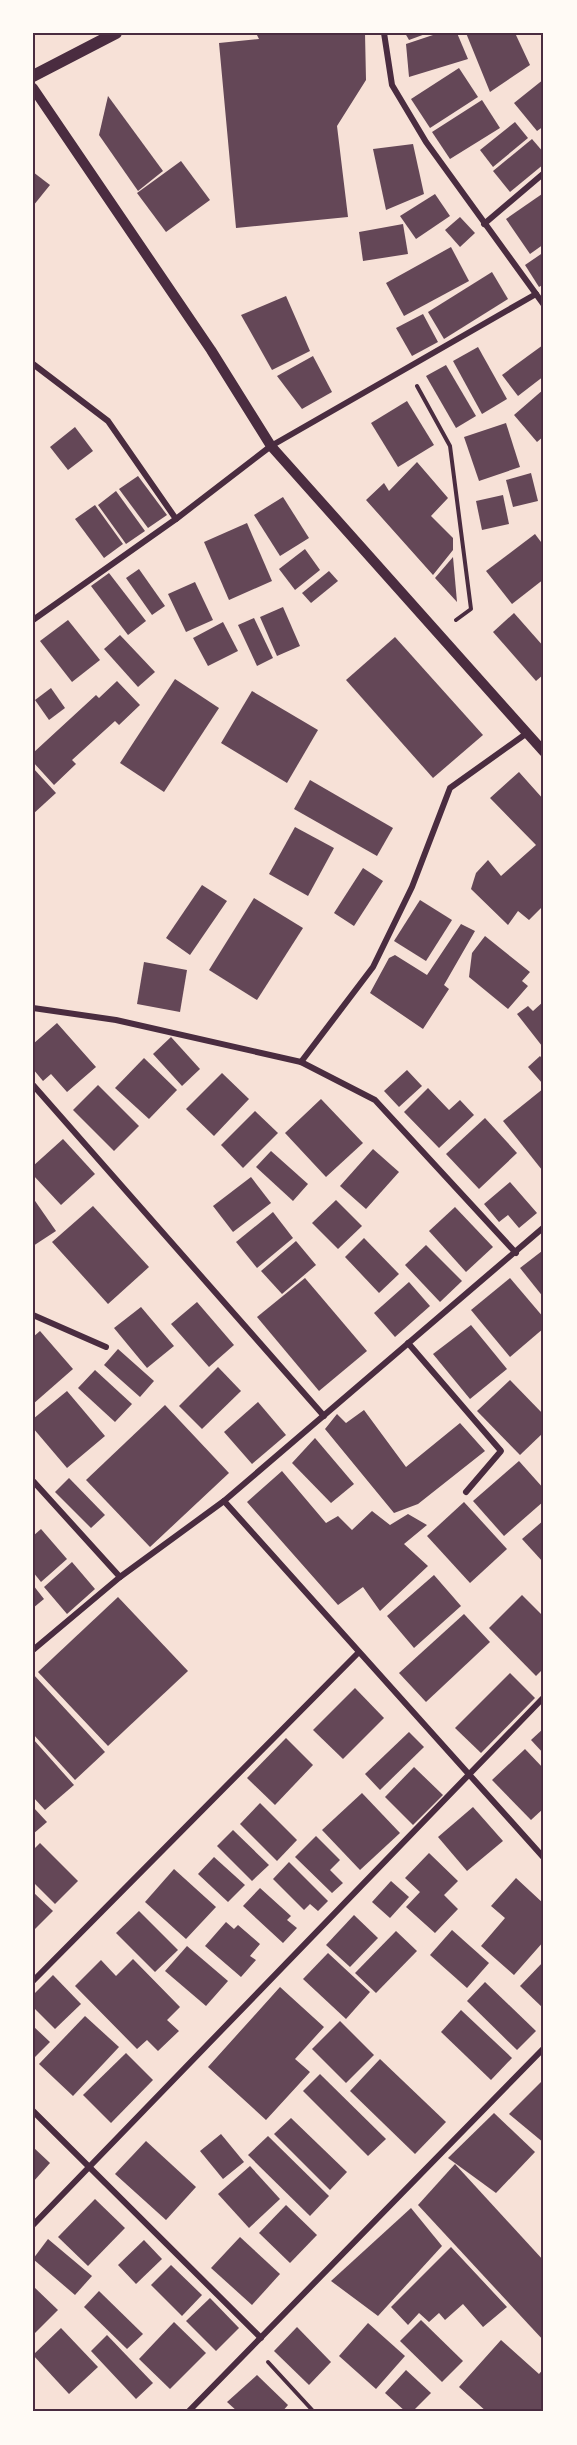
<svg xmlns="http://www.w3.org/2000/svg" width="577" height="2445" font-family="Rubik,sans-serif">
<rect width="100%" height="100%" fill="#f7e1d7"/>
<!-- building -->
<g fill="#644757">
<path d="M256,33H365L366,80L337,126L348,217L236,228L219,43L259,39Z"/>
<path d="M405,33H428L409,40Z"/>
<path d="M439,33H457L468,59L409,77L406,44Z"/>
<path d="M466,33H515L530,65L490,92Z"/>
<path d="M459,68L478,97L430,128L411,99Z"/>
<path d="M544,79V126L537,131L514,103Z"/>
<path d="M108,96L163,171L138,191L99,135Z"/>
<path d="M482,100L500,128L450,159L432,132Z"/>
<path d="M515,122L528,138L493,167L480,150Z"/>
<path d="M532,139L544,153V164L510,192L493,171Z"/>
<path d="M413,144L424,194L386,210L373,149Z"/>
<path d="M181,161L210,200L166,232L137,193Z"/>
<path d="M33,172L50,185L33,206Z"/>
<path d="M435,194L450,216L416,239L400,216Z"/>
<path d="M542,194L544,244L530,254L506,219Z"/>
<path d="M460,217L475,233L460,247L445,230Z"/>
<path d="M403,224L408,254L363,261L359,232Z"/>
<path d="M451,247L469,281L404,316L386,283Z"/>
<path d="M544,252V284L539,287L525,265Z"/>
<path d="M492,272L508,299L444,339L428,312Z"/>
<path d="M286,296L310,351L272,370L241,315Z"/>
<path d="M423,314L438,342L412,356L396,328Z"/>
<path d="M543,345L544,376L518,396L502,375Z"/>
<path d="M478,347L507,399L482,414L453,361Z"/>
<path d="M313,356L332,392L302,409L277,376Z"/>
<path d="M446,365L476,416L456,428L426,376Z"/>
<path d="M544,389V436L537,442L514,415Z"/>
<path d="M407,401L434,445L398,467L371,423Z"/>
<path d="M506,423L520,467L479,481L464,437Z"/>
<path d="M75,427L93,451L68,470L50,447Z"/>
<path d="M417,462L448,498L431,516L453,538V550L433,575L366,500L384,483L389,491Z"/>
<path d="M531,473L538,501L513,507L506,480Z"/>
<path d="M138,476L167,515L148,528L119,489Z"/>
<path d="M116,491L145,531L126,544L98,505Z"/>
<path d="M503,495L509,524L482,530L476,501Z"/>
<path d="M283,497L309,538L280,556L254,515Z"/>
<path d="M95,505L123,544L104,558L75,519Z"/>
<path d="M247,523L272,581L229,600L204,542Z"/>
<path d="M535,534L544,546V579L512,604L486,571Z"/>
<path d="M305,549L320,570L295,590L279,569Z"/>
<path d="M453,557L457,602L435,578Z"/>
<path d="M139,569L165,606L152,615L126,578Z"/>
<path d="M329,571L338,581L311,603L302,593Z"/>
<path d="M109,573L146,621L128,635L91,586Z"/>
<path d="M195,582L213,620L186,632L168,594Z"/>
<path d="M283,607L300,646L277,656L260,617Z"/>
<path d="M514,613L544,647V674L536,681L493,632Z"/>
<path d="M254,618L273,658L257,666L238,625Z"/>
<path d="M68,620L100,660L72,682L40,641Z"/>
<path d="M223,622L238,651L208,666L193,638Z"/>
<path d="M120,635L155,672L138,687L104,649Z"/>
<path d="M395,637L483,735L433,778L346,680Z"/>
<path d="M175,679L219,708L164,792L120,763Z"/>
<path d="M117,681L140,705L119,725L115,721L72,760L76,764L54,785L33,762V753L96,695L99,698Z"/>
<path d="M51,688L65,708L49,720L35,700Z"/>
<path d="M252,691L318,730L287,783L221,743Z"/>
<path d="M33,768L56,793L33,814Z"/>
<path d="M519,772L544,800V905L529,920L518,911L508,925L471,889L476,873L488,860L501,876L536,845L490,798Z"/>
<path d="M310,780L393,828L377,856L294,809Z"/>
<path d="M295,827L334,848L308,896L269,874Z"/>
<path d="M363,868L383,881L354,926L334,913Z"/>
<path d="M202,885L227,901L190,955L166,938Z"/>
<path d="M254,898L303,928L257,1000L209,970Z"/>
<path d="M420,900L452,920L426,961L394,941Z"/>
<path d="M461,924L475,931L444,985L449,989L423,1029L370,993L389,958L395,955L427,975Z"/>
<path d="M485,936L530,972L522,981L528,986L508,1009L469,977L472,953Z"/>
<path d="M144,962L187,970L180,1012L137,1004Z"/>
<path d="M544,1001V1044L542,1046L517,1014L528,1006L533,1011Z"/>
<path d="M57,1023L96,1067L67,1092L51,1074L43,1081L33,1069V1044Z"/>
<path d="M171,1037L200,1069L182,1086L153,1054Z"/>
<path d="M540,1056L544,1061L542,1083L528,1067Z"/>
<path d="M144,1058L177,1090L149,1119L115,1088Z"/>
<path d="M407,1070L422,1086L399,1107L384,1091Z"/>
<path d="M222,1073L249,1099L214,1136L186,1109Z"/>
<path d="M98,1085L139,1126L114,1151L73,1110Z"/>
<path d="M428,1088L449,1110L460,1100L474,1115L439,1148L404,1112Z"/>
<path d="M544,1088V1169L542,1170L503,1121Z"/>
<path d="M321,1099L363,1143L326,1177L285,1133Z"/>
<path d="M255,1111L278,1133L243,1168L221,1145Z"/>
<path d="M485,1118L517,1153L479,1189L446,1154Z"/>
<path d="M63,1139L95,1174L61,1205L33,1175V1166Z"/>
<path d="M373,1149L399,1172L366,1209L340,1186Z"/>
<path d="M271,1151L308,1184L293,1201L256,1167Z"/>
<path d="M251,1177L271,1203L233,1232L213,1206Z"/>
<path d="M510,1182L537,1213L519,1228L508,1215L499,1222L484,1204Z"/>
<path d="M33,1198L56,1231L33,1246Z"/>
<path d="M336,1200L362,1226L338,1249L312,1223Z"/>
<path d="M93,1206L149,1267L108,1304L52,1242Z"/>
<path d="M455,1207L493,1247L466,1272L429,1231Z"/>
<path d="M273,1212L293,1238L257,1268L236,1242Z"/>
<path d="M364,1238L399,1274L379,1293L345,1257Z"/>
<path d="M296,1241L316,1265L282,1294L261,1271Z"/>
<path d="M426,1245L462,1281L440,1302L405,1265Z"/>
<path d="M542,1251L544,1254V1298L520,1268Z"/>
<path d="M305,1278L367,1351L319,1391L257,1317Z"/>
<path d="M510,1278L544,1318V1328L510,1357L471,1310Z"/>
<path d="M409,1282L430,1306L395,1337L374,1313Z"/>
<path d="M197,1302L234,1345L209,1367L171,1324Z"/>
<path d="M141,1307L174,1346L147,1368L114,1328Z"/>
<path d="M471,1325L507,1369L470,1399L433,1354Z"/>
<path d="M40,1331L73,1369L33,1404V1337Z"/>
<path d="M118,1349L154,1381L140,1397L104,1365Z"/>
<path d="M218,1367L241,1391L202,1429L179,1406Z"/>
<path d="M95,1370L132,1404L115,1422L78,1388Z"/>
<path d="M510,1380L544,1415V1432L520,1455L477,1411Z"/>
<path d="M67,1391L105,1436L67,1468L33,1428V1419Z"/>
<path d="M258,1402L286,1435L252,1464L224,1432Z"/>
<path d="M165,1405L229,1473L150,1547L86,1480Z"/>
<path d="M364,1410L406,1467L460,1423L485,1451L418,1504L394,1513L325,1429L337,1414L346,1423Z"/>
<path d="M315,1438L354,1484L331,1503L292,1463Z"/>
<path d="M519,1461L544,1489V1501L504,1536L473,1501Z"/>
<path d="M282,1471L326,1523L338,1516L352,1530L372,1511L390,1525L408,1514L427,1525L404,1544L428,1566L380,1611L363,1587L338,1605L247,1502Z"/>
<path d="M69,1478L105,1515L91,1528L55,1492Z"/>
<path d="M464,1502L507,1549L470,1583L427,1536Z"/>
<path d="M544,1520V1561L543,1562L522,1539Z"/>
<path d="M41,1529L67,1559L41,1582L33,1572V1536Z"/>
<path d="M72,1562L95,1589L67,1614L44,1587Z"/>
<path d="M434,1575L461,1606L414,1648L387,1616Z"/>
<path d="M33,1585L44,1599L33,1608Z"/>
<path d="M522,1595L544,1617V1668L536,1676L489,1628Z"/>
<path d="M118,1597L188,1671L108,1746L38,1672Z"/>
<path d="M464,1614L490,1642L426,1702L399,1673Z"/>
<path d="M510,1673L535,1698L481,1753L455,1728Z"/>
<path d="M33,1674L105,1752L75,1780L33,1734Z"/>
<path d="M355,1688L384,1718L343,1759L313,1730Z"/>
<path d="M544,1728V1754L531,1740Z"/>
<path d="M409,1732L424,1747L380,1790L365,1774Z"/>
<path d="M286,1738L313,1765L275,1805L247,1778Z"/>
<path d="M33,1739L74,1785L45,1810L33,1797Z"/>
<path d="M525,1749L544,1769V1808L531,1820L492,1780Z"/>
<path d="M414,1767L443,1795L413,1825L385,1797Z"/>
<path d="M362,1793L400,1833L360,1870L322,1830Z"/>
<path d="M260,1803L297,1840L277,1861L240,1824Z"/>
<path d="M33,1807L47,1822L33,1834Z"/>
<path d="M473,1807L503,1841L467,1871L438,1837Z"/>
<path d="M233,1830L269,1865L252,1881L217,1846Z"/>
<path d="M316,1836L340,1860L330,1870L343,1883L332,1893L295,1857Z"/>
<path d="M40,1843L78,1881L55,1904L33,1882V1850Z"/>
<path d="M429,1853L458,1881L444,1895L458,1909L435,1933L406,1907L420,1892L405,1878Z"/>
<path d="M214,1857L245,1885L228,1902L198,1874Z"/>
<path d="M289,1862L328,1901L318,1911L310,1904L304,1910L273,1879Z"/>
<path d="M174,1869L216,1907L186,1939L145,1902Z"/>
<path d="M516,1878L544,1904V1941L514,1975L481,1946L505,1918L491,1906Z"/>
<path d="M391,1881L409,1897L390,1918L372,1902Z"/>
<path d="M260,1888L291,1916L287,1920L297,1928L283,1943L243,1906Z"/>
<path d="M33,1892L53,1911L33,1931Z"/>
<path d="M139,1911L178,1950L155,1972L116,1933Z"/>
<path d="M354,1915L378,1938L350,1967L326,1945Z"/>
<path d="M226,1922L234,1929L238,1925L260,1944L250,1956L256,1960L241,1977L205,1946Z"/>
<path d="M452,1930L489,1963L467,1988L430,1955Z"/>
<path d="M396,1931L417,1951L376,1993L355,1973Z"/>
<path d="M187,1946L228,1981L206,2006L165,1971Z"/>
<path d="M328,1953L370,1992L346,2019L303,1979Z"/>
<path d="M133,1959L180,2007L167,2020L179,2031L158,2051L147,2040L137,2049L75,1986L101,1960L116,1976Z"/>
<path d="M544,1961V2009L520,1986Z"/>
<path d="M53,1975L81,2004L55,2029L33,2007V1995Z"/>
<path d="M485,1982L536,2031L517,2050L467,2001Z"/>
<path d="M280,1987L324,2027L295,2059L310,2072L266,2120L208,2067Z"/>
<path d="M461,2010L512,2058L491,2080L441,2032Z"/>
<path d="M85,2016L119,2047L73,2096L39,2064Z"/>
<path d="M340,2021L374,2055L346,2083L312,2049Z"/>
<path d="M33,2026L50,2042L33,2059Z"/>
<path d="M126,2053L153,2080L111,2123L83,2095Z"/>
<path d="M380,2059L446,2122L415,2154L350,2091Z"/>
<path d="M320,2074L386,2139L368,2156L303,2091Z"/>
<path d="M543,2080L544,2081V2143L509,2114Z"/>
<path d="M494,2113L535,2152L496,2193L448,2158Z"/>
<path d="M291,2118L347,2172L330,2190L274,2134Z"/>
<path d="M221,2134L244,2162L223,2179L200,2151Z"/>
<path d="M268,2136L329,2196L310,2216L248,2155Z"/>
<path d="M146,2141L196,2187L166,2220L115,2174Z"/>
<path d="M33,2147L50,2163L33,2182Z"/>
<path d="M455,2164L544,2261V2341L418,2205Z"/>
<path d="M250,2166L280,2199L249,2228L218,2194Z"/>
<path d="M95,2199L125,2228L88,2266L58,2237Z"/>
<path d="M286,2205L317,2235L290,2263L259,2233Z"/>
<path d="M411,2208L442,2246L378,2316L331,2281Z"/>
<path d="M240,2237L280,2274L252,2305L211,2268Z"/>
<path d="M48,2239L92,2276L75,2295L33,2259Z"/>
<path d="M144,2240L162,2259L136,2284L118,2265Z"/>
<path d="M451,2247L507,2307L483,2327L463,2304L445,2320L439,2313L429,2322L419,2313L408,2325L391,2307Z"/>
<path d="M171,2265L202,2295L182,2316L151,2285Z"/>
<path d="M33,2286L58,2310L33,2335Z"/>
<path d="M99,2291L143,2334L127,2349L84,2307Z"/>
<path d="M210,2298L239,2328L216,2351L186,2321Z"/>
<path d="M421,2320L463,2361L442,2382L400,2341Z"/>
<path d="M174,2322L206,2353L170,2389L139,2359Z"/>
<path d="M368,2323L405,2356L376,2389L339,2356Z"/>
<path d="M297,2327L331,2362L309,2385L274,2351Z"/>
<path d="M61,2328L98,2367L69,2394L33,2355Z"/>
<path d="M107,2335L153,2383L136,2399L91,2351Z"/>
<path d="M501,2340L539,2374L544,2368V2412H487L459,2387Z"/>
<path d="M406,2370L431,2393L412,2412H406L385,2393Z"/>
<path d="M257,2375L288,2405L282,2412H238L227,2402Z"/>
</g>
<g fill="none" stroke-linecap="round" stroke-linejoin="round">
<!-- path -->
<g stroke="#4a2c40" stroke-width="4">
<path d="M417,386L450,446L471,609L456,620"/>
<path d="M268,2362L314,2412"/>
</g>
<!-- minor -->
<g stroke="#4a2c40" stroke-width="6">
<path d="M384,33L392,85L426,142L544,305"/>
<path d="M484,224L544,173"/>
<path d="M33,364L108,421L176,519"/>
<path d="M33,620L176,519L271,446L536,294"/>
<path d="M33,1008L116,1020L301,1062L375,1100L516,1253"/>
<path d="M301,1062L373,967L412,887L450,788L527,733"/>
<path d="M33,1085L324,1416"/>
<path d="M33,1315L106,1347"/>
<path d="M408,1343L501,1451L466,1492"/>
<path d="M33,1481L120,1577L224,1501L544,1227"/>
<path d="M224,1501L544,1858"/>
<path d="M33,1650L120,1577"/>
<path d="M33,1981L358,1653"/>
<path d="M33,2111L261,2338"/>
<path d="M33,2225L544,1697"/>
<path d="M188,2412L544,2048"/>
</g>
<!-- tertiary -->
<path stroke="#4a2c40" stroke-width="10" d="M33,88L211,350L271,446L544,752"/>
<!-- secondary -->
<path stroke="#4a2c40" stroke-width="12" d="M33,76L116,33"/>
</g>
<!-- border -->
<rect width="577" height="2445" fill="none" stroke="#fffaf5" stroke-width="69"/>
<rect x="34" y="34" width="508" height="2376" fill="none" stroke="#4a2c40" stroke-width="2"/>
</svg>
